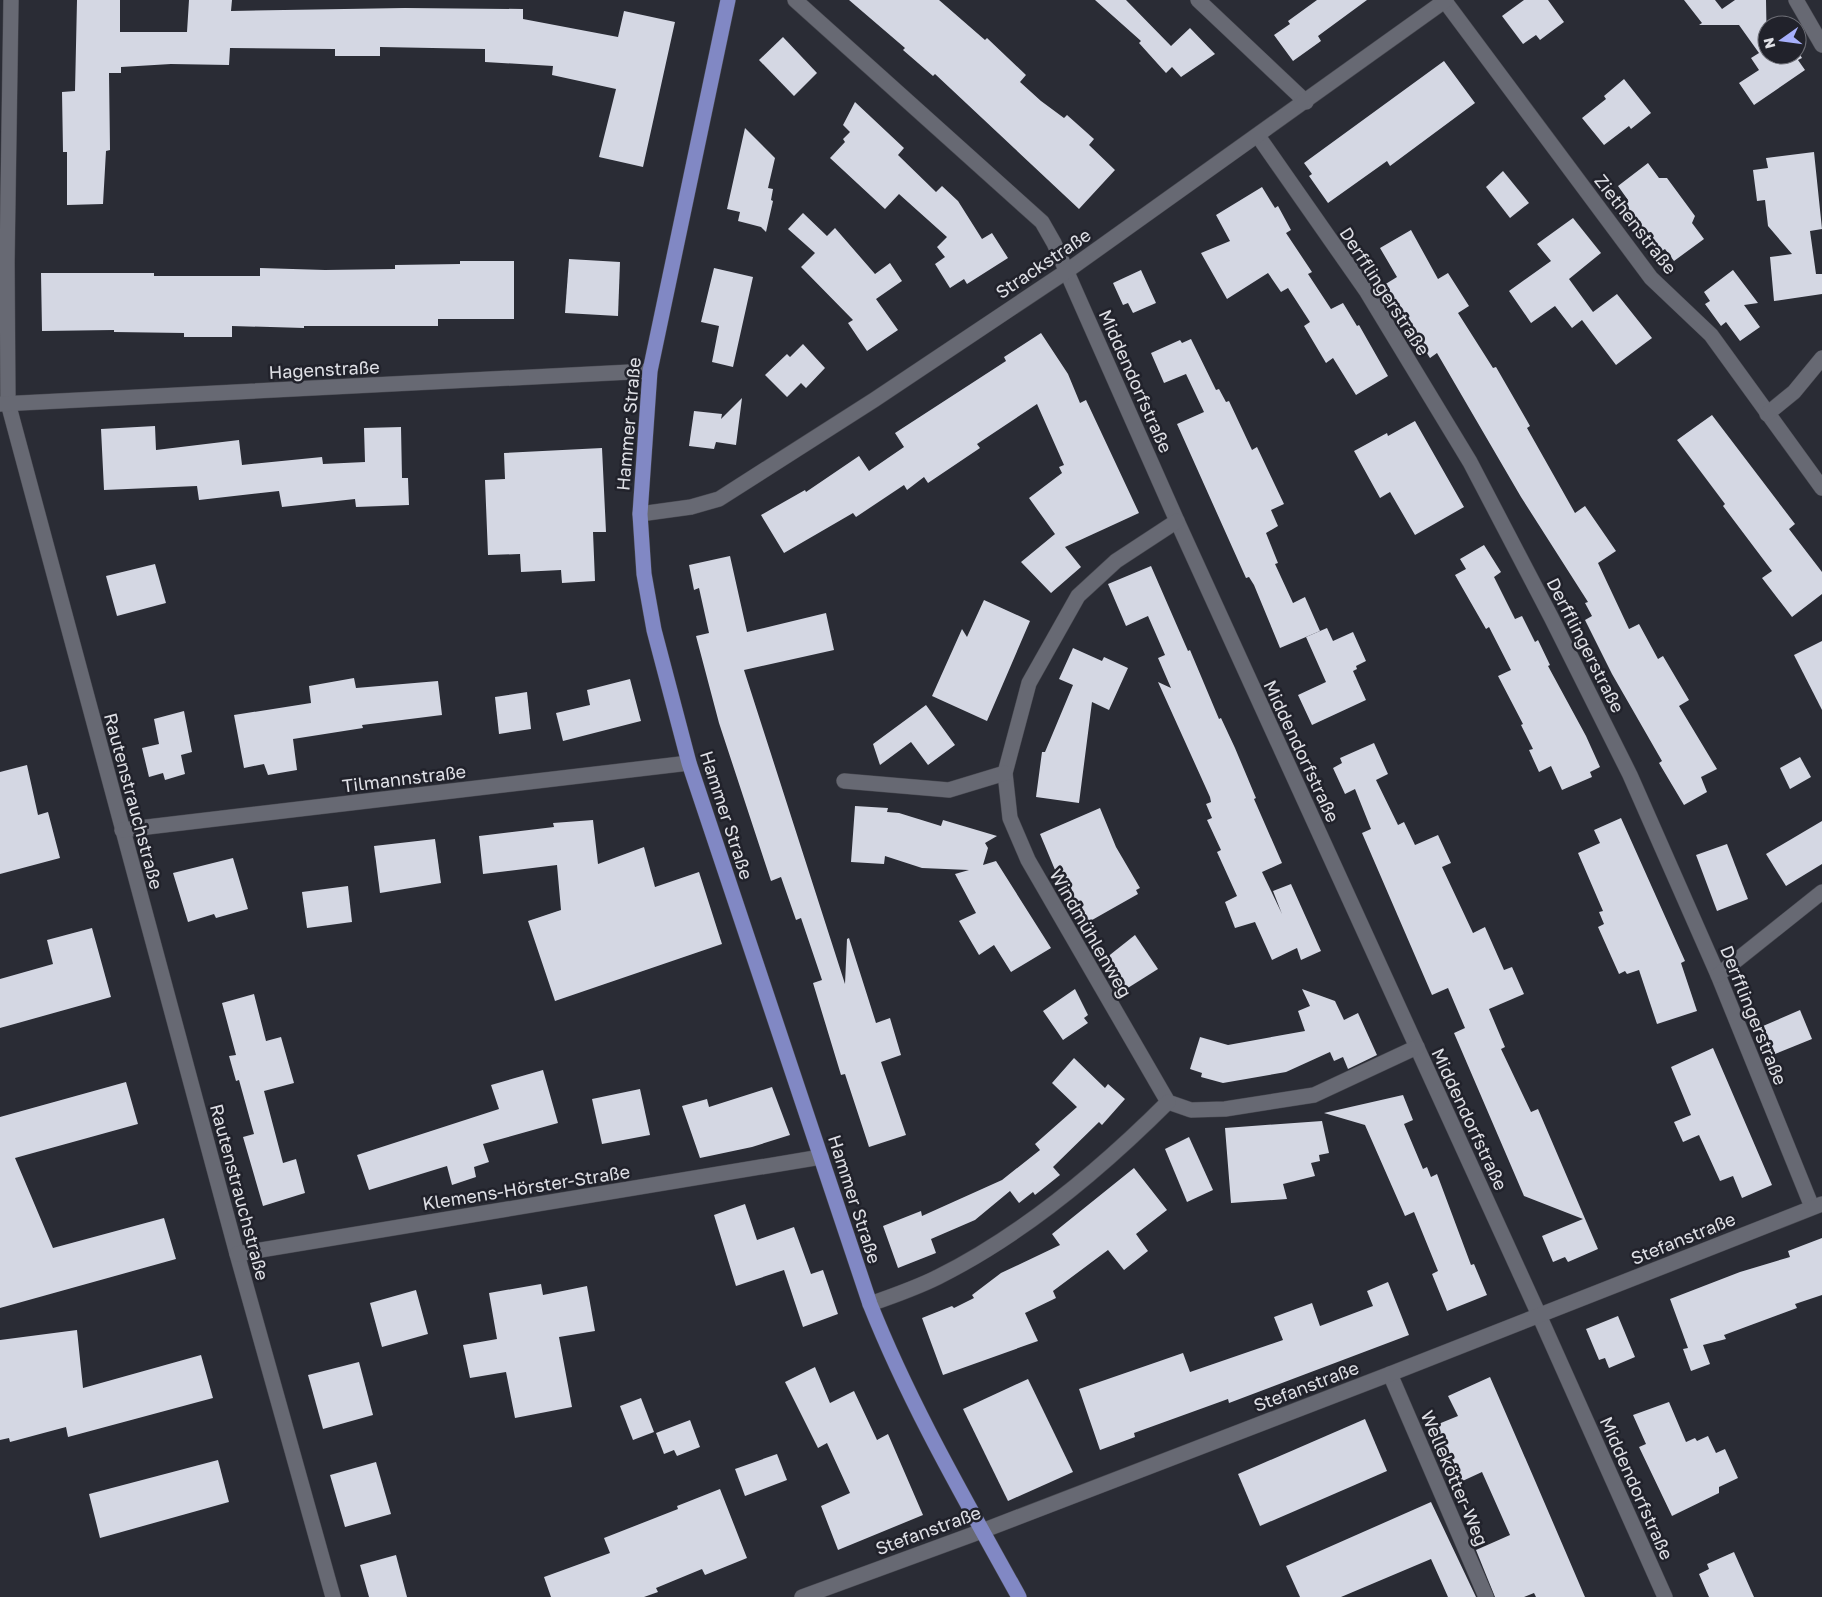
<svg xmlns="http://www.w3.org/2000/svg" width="1822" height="1597" font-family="'Golos Text',sans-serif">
<rect width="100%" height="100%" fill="#2a2c35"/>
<!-- building -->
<g fill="#d4d7e3">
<path d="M77,0H120V32H187L189,0H232L231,11L405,8L523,9V19L618,37L624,11L675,22L643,167L599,157L616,89L552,75L553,66L485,62V49L380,47V56H335V49L230,48L229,65L171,64L121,67V73H109L110,150L106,151L103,204L67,205V152H63L62,92L75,91Z"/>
<path d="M849,0H939L985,40L987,38L1026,75L1020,82L1041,101L1064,118L1067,115L1094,139L1089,145L1115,170L1079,209L935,74L933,76L903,50L905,48Z"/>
<path d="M1095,0H1126L1171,46L1190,28L1215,54L1181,77L1172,67L1166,73L1139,43L1141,41Z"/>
<path d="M1317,0H1367L1318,36L1321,41L1293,61L1274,35L1290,24L1288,21Z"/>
<path d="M1524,0H1548L1564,22L1540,40L1536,35L1523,44L1502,16Z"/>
<path d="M1684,0H1715L1722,9L1735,0H1766L1767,55H1797V50L1802,58L1798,60L1805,70L1754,105L1739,83L1759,70L1751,58L1759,53L1739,25H1699L1702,23Z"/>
<path d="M783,37L817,73L794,96L759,60Z"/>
<path d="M1444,61L1475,103L1390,166L1387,161L1328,203L1309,176L1312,174L1304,163Z"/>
<path d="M1624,79L1651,113L1631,129L1629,126L1604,145L1582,118L1606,99L1604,96Z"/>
<path d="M855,102L904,148L898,155L936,192L942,186L958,201L982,239L992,233L1008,258L967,284L964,279L950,288L935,264L945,257L937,247L947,237L899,194L885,209L830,158L845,142L843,139L850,132L843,125Z"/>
<path d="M745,128L775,158L768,188L773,189L771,200L773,201L766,232L761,227L738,221L740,212L727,209Z"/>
<path d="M1814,152L1822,229L1810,231L1816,274H1822V294L1774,301L1770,257L1792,254L1768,226L1765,200L1757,201L1753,170L1768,168L1766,158Z"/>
<path d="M1648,163L1659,178H1667L1695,216L1692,223L1704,239L1674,261L1665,249L1660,252L1633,216L1624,203L1628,200L1618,186Z"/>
<path d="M1503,171L1529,203L1510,218L1486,187Z"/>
<path d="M1262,187L1275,208L1278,206L1291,230L1286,233L1312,272L1308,274L1331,309L1343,303L1357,326L1359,325L1388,376L1356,395L1333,358L1326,363L1304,326L1310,322L1288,288L1281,292L1268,273L1227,299L1201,253L1230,241L1216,215Z"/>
<path d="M803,213L827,236L835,228L875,274L890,263L902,281L876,299L898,330L867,351L848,323L853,320L801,267L815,253L788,229Z"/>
<path d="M1573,218L1601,253L1569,279L1593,312L1617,294L1652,338L1616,365L1582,320L1572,328L1555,306L1531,323L1509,291L1551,261L1537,244Z"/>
<path d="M1411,230L1438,279L1448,273L1469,306L1458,313L1493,368L1496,367L1530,426L1527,428L1575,513L1585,506L1616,551L1598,563L1629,629L1639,624L1658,659L1663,656L1689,700L1679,706L1717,769L1701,777L1707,792L1684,805L1659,763L1662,761L1612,674L1585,620L1592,616L1585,603L1588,602L1521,497L1437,353L1430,358L1384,285L1397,277L1380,248Z"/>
<path d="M569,259L620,262L618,316L565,313Z"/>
<path d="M460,261H514V319H438V326H304V328L232,326V337H184V333L114,332V330L42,331L41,273H154V276H260V268L325,270L395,269V265L460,264Z"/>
<path d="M714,268L753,277L733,367L712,362L719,326L701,322Z"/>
<path d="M1141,270L1156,303L1133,313L1128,303L1123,305L1113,283Z"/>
<path d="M1733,270L1758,303L1744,305L1760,327L1740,341L1726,322L1721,326L1705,304L1710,301L1704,292Z"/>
<path d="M1041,333L1068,374L1080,403L1086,400L1139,513L1065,547L1081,567L1051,593L1021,562L1055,534L1060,541L1029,498L1062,473L1059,467L1064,465L1037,404L977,444L980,448L928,483L924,477L907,490L904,485L856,517L853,513L784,553L761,515L805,490L806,492L859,456L869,471L904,447L895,433L1006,361L1004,357Z"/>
<path d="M1191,339L1216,390L1219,389L1226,402L1229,401L1252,450L1257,447L1284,504L1271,510L1278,526L1266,533L1278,563L1275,564L1293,603L1305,597L1320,631L1280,648L1254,585L1249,577L1246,578L1177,424L1204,412L1186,374L1164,383L1151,353L1180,340L1182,343Z"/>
<path d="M803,344L825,368L806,388L801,383L787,397L765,375L787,354L790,357Z"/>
<path d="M742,398L736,445L716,442L714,449L689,446L694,411L722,414L721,419Z"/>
<path d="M1712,415L1795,524L1789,529L1822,572V594L1792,617L1762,578L1772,571L1723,506L1725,504L1677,440Z"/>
<path d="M1415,421L1464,507L1415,535L1390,492L1380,498L1354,451L1387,433L1388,436Z"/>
<path d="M155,426L156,450L239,440L242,465L322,457L323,464L365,462L364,428L401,427L402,478H408L409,505L356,507L355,499L282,507L279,491L199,500L197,486L104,490L101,429Z"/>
<path d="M602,448L606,532H593L595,581L562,583L561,570L521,572L520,554L488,555L485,480L505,479L504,453Z"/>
<path d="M1484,545L1501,572L1494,577L1515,619L1522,616L1535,642L1538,640L1550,665L1548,666L1586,736L1600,767L1590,772L1592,777L1562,790L1551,766L1539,772L1529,750L1533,749L1521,725L1523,724L1498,676L1511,670L1489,627L1486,629L1455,575L1466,569L1460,559Z"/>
<path d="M730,556L747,632L826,613L834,650L744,670L845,984L847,939L849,938L876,1023L890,1018L901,1055L881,1062L906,1135L869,1147L845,1074L841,1075L813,983L822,980L801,918L796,920L781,877L771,881L719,723L696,636L709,633L699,588L694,590L689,565Z"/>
<path d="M155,564L166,603L117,616L106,576Z"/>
<path d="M1151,566L1188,651L1190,650L1219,719L1221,718L1235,748L1256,798L1254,799L1282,863L1262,872L1282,914L1273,891L1291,884L1321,951L1301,960L1297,948L1272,960L1255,922L1235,928L1225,902L1237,896L1217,852L1221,850L1207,820L1212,818L1206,804L1211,802L1210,797L1158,682L1171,688L1158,658L1165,655L1148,616L1126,626L1108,584Z"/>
<path d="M984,600L1030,621L987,721L932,696L962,629L967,637Z"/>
<path d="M1327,628L1333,641L1353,632L1366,661L1356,666L1357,669L1353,671L1366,700L1312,725L1298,695L1326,682L1306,637Z"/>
<path d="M1822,641V710L1794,655Z"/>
<path d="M1073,648L1102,661L1104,657L1128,668L1109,710L1092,702L1079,803L1036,797L1042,752H1045L1073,685L1059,679Z"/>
<path d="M354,678L356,688L438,681L442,715L362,725L363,728L293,739L297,770L268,775L264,764L244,768L234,715L311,703L309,686Z"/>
<path d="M630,679L641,721L563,741L556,713L590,705L587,690Z"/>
<path d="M527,692L531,729L499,734L495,697Z"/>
<path d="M926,705L955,745L928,765L911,742L880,765L873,744Z"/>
<path d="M184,711L192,752L181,755L185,774L165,780L163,773L149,777L142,748L159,744L154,719Z"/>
<path d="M1374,743L1388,774L1376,780L1398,825L1404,822L1415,845L1438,835L1451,863L1442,867L1473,933L1485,927L1504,970L1512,967L1524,994L1489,1009L1505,1047L1501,1049L1531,1112L1538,1109L1598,1249L1568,1262L1565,1257L1553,1262L1542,1236L1583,1219L1524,1196L1454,1033L1465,1028L1448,988L1432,995L1362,833L1371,829L1355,789L1345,794L1333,768L1342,763L1340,758Z"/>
<path d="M1800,757L1811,777L1790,789L1780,768Z"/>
<path d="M27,765L38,815L48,812L60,858L0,874V772Z"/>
<path d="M855,806L888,808L887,812L899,813L941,826L943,820L997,836L985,843L988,848L983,865L996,861L1051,948L1011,972L994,945L979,955L959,921L976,913L955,874L969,870L922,868L885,856L884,864L851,862Z"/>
<path d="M1100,808L1116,847L1140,888L1136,890L1138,894L1085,924L1068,901L1040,834Z"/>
<path d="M1621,818L1685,961L1681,963L1697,1011L1657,1024L1639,970L1627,974L1625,971L1619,974L1598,927L1604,924L1599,912L1603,911L1578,853L1600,843L1594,830Z"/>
<path d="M593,820L598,864L644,847L655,887L699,872L722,944L555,1001L528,921L561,910L557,865L483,874L479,836L554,827L553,823Z"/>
<path d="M1822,821V864L1786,886L1766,854Z"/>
<path d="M435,839L441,883L380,893L374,846Z"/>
<path d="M1727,844L1748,899L1717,911L1696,855Z"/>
<path d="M233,858L248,909L216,918L214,914L188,922L173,873Z"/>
<path d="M348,886L352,922L307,928L302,892Z"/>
<path d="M92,928L111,997L0,1028V979L53,964L47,940Z"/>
<path d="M1135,935L1158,969L1123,991L1106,958Z"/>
<path d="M1075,989L1088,1015L1084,1018L1088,1023L1063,1040L1043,1011Z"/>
<path d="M1302,989L1335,1001L1344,1020L1358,1013L1377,1055L1348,1069L1343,1057L1334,1061L1330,1052L1286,1072L1223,1083L1201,1077L1202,1073L1190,1069L1200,1037L1228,1045L1305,1031L1298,1011L1310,1006Z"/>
<path d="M254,994L266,1041L281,1037L294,1083L264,1091L283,1163L296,1159L305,1193L263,1206L243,1137L254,1134L239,1080L236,1081L229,1056L236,1055L222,1003Z"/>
<path d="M1800,1010L1812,1039L1775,1054L1763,1026Z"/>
<path d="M1713,1048L1772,1185L1742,1198L1733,1176L1720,1181L1699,1135L1683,1142L1674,1122L1691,1115L1671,1067Z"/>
<path d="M1074,1058L1105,1088L1108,1084L1125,1099L1102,1125L1099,1122L1053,1167L1060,1175L1035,1195L1033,1192L1019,1203L1010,1191L975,1220L931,1239L936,1253L898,1268L883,1226L921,1211L922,1216L1002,1180L1040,1150L1035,1144L1077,1107L1052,1083Z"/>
<path d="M543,1070L558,1123L483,1144L489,1162L474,1167L476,1177L452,1185L447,1166L369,1190L357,1155L499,1109L491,1085Z"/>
<path d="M126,1082L138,1124L15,1158L53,1248L164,1218L176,1259L0,1308V1117Z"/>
<path d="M772,1087L790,1135L752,1147L700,1158L682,1106L707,1099L709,1107Z"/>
<path d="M640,1089L650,1135L602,1144L592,1099Z"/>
<path d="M1403,1095L1413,1120L1404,1124L1423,1169L1427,1167L1431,1177L1437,1174L1471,1265L1474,1264L1487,1295L1447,1311L1432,1274L1438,1271L1414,1212L1405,1216L1365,1125L1324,1113Z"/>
<path d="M1322,1121L1329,1153L1319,1155L1320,1161L1311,1163L1315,1176L1283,1184L1287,1199L1231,1203L1225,1128Z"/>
<path d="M1189,1137L1213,1190L1187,1202L1165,1149Z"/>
<path d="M1134,1168L1167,1210L1136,1234L1148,1251L1124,1270L1108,1250L1053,1291L1056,1298L1025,1313L1038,1341L943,1375L922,1318L952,1306L954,1308L974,1298L972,1295L1001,1273L1060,1245L1052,1234Z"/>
<path d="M745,1204L757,1240L794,1227L811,1274L823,1270L838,1314L803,1327L784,1270L736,1286L714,1215Z"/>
<path d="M1822,1238V1295L1795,1304L1797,1308L1724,1335L1726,1339L1703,1345L1710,1364L1691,1371L1683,1349L1688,1348L1670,1299L1740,1272L1790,1257L1788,1251Z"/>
<path d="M1388,1282L1409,1335L1229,1403L1228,1399L1134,1433L1135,1437L1100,1450L1079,1389L1183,1353L1190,1372L1283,1340L1274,1317L1312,1303L1320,1326L1373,1306L1367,1291Z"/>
<path d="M541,1284L543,1295L587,1286L595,1331L559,1337L572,1407L515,1418L506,1372L470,1378L463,1345L497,1339L489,1293Z"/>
<path d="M416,1290L428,1334L382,1347L370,1303Z"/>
<path d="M1618,1316L1635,1357L1609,1368L1605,1358L1599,1360L1586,1329Z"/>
<path d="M77,1330L83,1388L201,1355L213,1398L68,1437L66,1427L10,1442L9,1438L0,1440V1340Z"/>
<path d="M359,1362L373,1415L323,1429L308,1375Z"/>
<path d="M815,1367L830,1403L854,1391L877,1440L888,1434L923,1515L838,1550L821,1506L850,1493L827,1443L818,1448L785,1382Z"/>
<path d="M1490,1377L1533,1476L1585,1597H1536L1534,1593L1524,1597H1495L1476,1550L1510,1535L1482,1472L1456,1484L1431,1427L1458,1416L1448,1396Z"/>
<path d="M1028,1379L1073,1472L1008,1501L963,1409Z"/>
<path d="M641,1398L654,1432L633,1440L620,1406Z"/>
<path d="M1669,1402L1686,1442L1695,1438L1697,1441L1708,1436L1716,1453L1725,1449L1738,1478L1719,1487V1493L1672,1516L1639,1447L1646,1444L1633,1415Z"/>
<path d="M1365,1419L1387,1471L1260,1526L1238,1474Z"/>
<path d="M690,1420L700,1447L677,1456L674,1450L664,1454L656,1433Z"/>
<path d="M777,1454L787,1480L745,1496L735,1469Z"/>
<path d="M218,1460L229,1502L100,1538L89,1494Z"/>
<path d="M376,1462L391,1514L345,1527L330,1475Z"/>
<path d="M720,1489L747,1558L705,1575L702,1569L656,1588L658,1592L644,1597H551L544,1577L610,1553L604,1538L678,1509L677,1506Z"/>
<path d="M1431,1502L1476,1597H1448L1431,1559L1341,1597H1300L1286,1566Z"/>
<path d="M1734,1552L1754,1597H1709L1699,1574L1709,1569L1707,1564Z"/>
<path d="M396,1555L407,1597H369L360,1565Z"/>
</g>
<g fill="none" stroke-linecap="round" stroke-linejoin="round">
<!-- minor casing -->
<g stroke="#484951" stroke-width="16">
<g id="minor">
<path d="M11,0L7,262L8,403L237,1254L333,1597"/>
<path d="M795,0L1042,222L1054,243L1177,521L1539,1315L1665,1597"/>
<path d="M1198,0L1306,102"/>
<path d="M1444,0L1651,278L1711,335L1822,488"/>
<path d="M1796,0L1822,45"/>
<path d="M1258,136L1367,292L1470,462L1551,617L1630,775L1718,975L1812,1207"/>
<path d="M0,404L650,371"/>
<path d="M1767,414L1794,392L1822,358"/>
<path d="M640,514L691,507L719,499L874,400L1067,271L1446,0"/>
<path d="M1177,521L1116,561L1078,596L1029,683L1005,773L1010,818L1028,860L1168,1102L1191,1110L1225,1109L1314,1095L1417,1047"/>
<path d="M844,781L949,790L1005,773"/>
<path d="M122,830L689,763"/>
<path d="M1718,975L1822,892"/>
<path d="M237,1254L821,1157"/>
<path d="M870,1304C893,1296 916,1288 938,1277C1024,1234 1100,1170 1168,1102"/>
<path d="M1390,1374L1486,1597"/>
<path d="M802,1597L982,1531L1390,1374L1822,1204"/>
</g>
</g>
<!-- major casing -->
<g stroke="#484951" stroke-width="16">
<path id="major" d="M728,0L650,371L640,514L644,574L654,630L689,763L870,1304C911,1407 966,1501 1019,1597"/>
</g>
<!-- minor -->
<use href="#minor" stroke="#676973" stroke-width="15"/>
<!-- major -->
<use href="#major" stroke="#8188c4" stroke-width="15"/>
</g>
<g text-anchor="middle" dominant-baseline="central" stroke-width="5" stroke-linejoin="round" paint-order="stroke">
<!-- street labels -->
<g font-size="18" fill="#dfe0e6" stroke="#21222b">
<text transform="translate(1636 224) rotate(52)">Ziethenstraße</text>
<text transform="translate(1043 263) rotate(-34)">Strackstraße</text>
<text transform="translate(1385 291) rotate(57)">Derfflingerstraße</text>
<text transform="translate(324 369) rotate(-3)">Hagenstraße</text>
<text transform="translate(1136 381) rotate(66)">Middendorfstraße</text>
<text transform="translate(628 424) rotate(-85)">Hammer Straße</text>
<text transform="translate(1586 645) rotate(63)">Derfflingerstraße</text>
<text transform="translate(1302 751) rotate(65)">Middendorfstraße</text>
<text transform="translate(404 778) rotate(-7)">Tilmannstraße</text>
<text transform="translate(134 801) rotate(75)">Rautenstrauchstraße</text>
<text transform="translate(727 815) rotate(72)">Hammer Straße</text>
<text transform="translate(1091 933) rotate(60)">Windmühlenweg</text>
<text transform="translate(1754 1015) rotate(68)">Derfflingerstraße</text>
<text transform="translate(1470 1119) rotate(65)">Middendorfstraße</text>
<text transform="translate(526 1187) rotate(-9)">Klemens-Hörster-Straße</text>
<text transform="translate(240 1192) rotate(75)">Rautenstrauchstraße</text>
<text transform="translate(855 1199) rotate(72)">Hammer Straße</text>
<text transform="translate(1683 1238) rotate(-22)">Stefanstraße</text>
<text transform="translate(1306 1386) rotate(-21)">Stefanstraße</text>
<text transform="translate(1455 1478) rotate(67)">Wellekötter-Weg</text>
<text transform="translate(1637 1488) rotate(66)">Middendorfstraße</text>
<text transform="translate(928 1530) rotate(-20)">Stefanstraße</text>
</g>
</g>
<!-- north arrow -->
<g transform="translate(1782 40) rotate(256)"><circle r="24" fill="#21222b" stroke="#6d6e76"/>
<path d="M0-4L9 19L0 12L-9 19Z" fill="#a7b0fc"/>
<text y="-8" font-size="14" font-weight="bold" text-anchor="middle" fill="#dfe0e6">N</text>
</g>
</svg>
